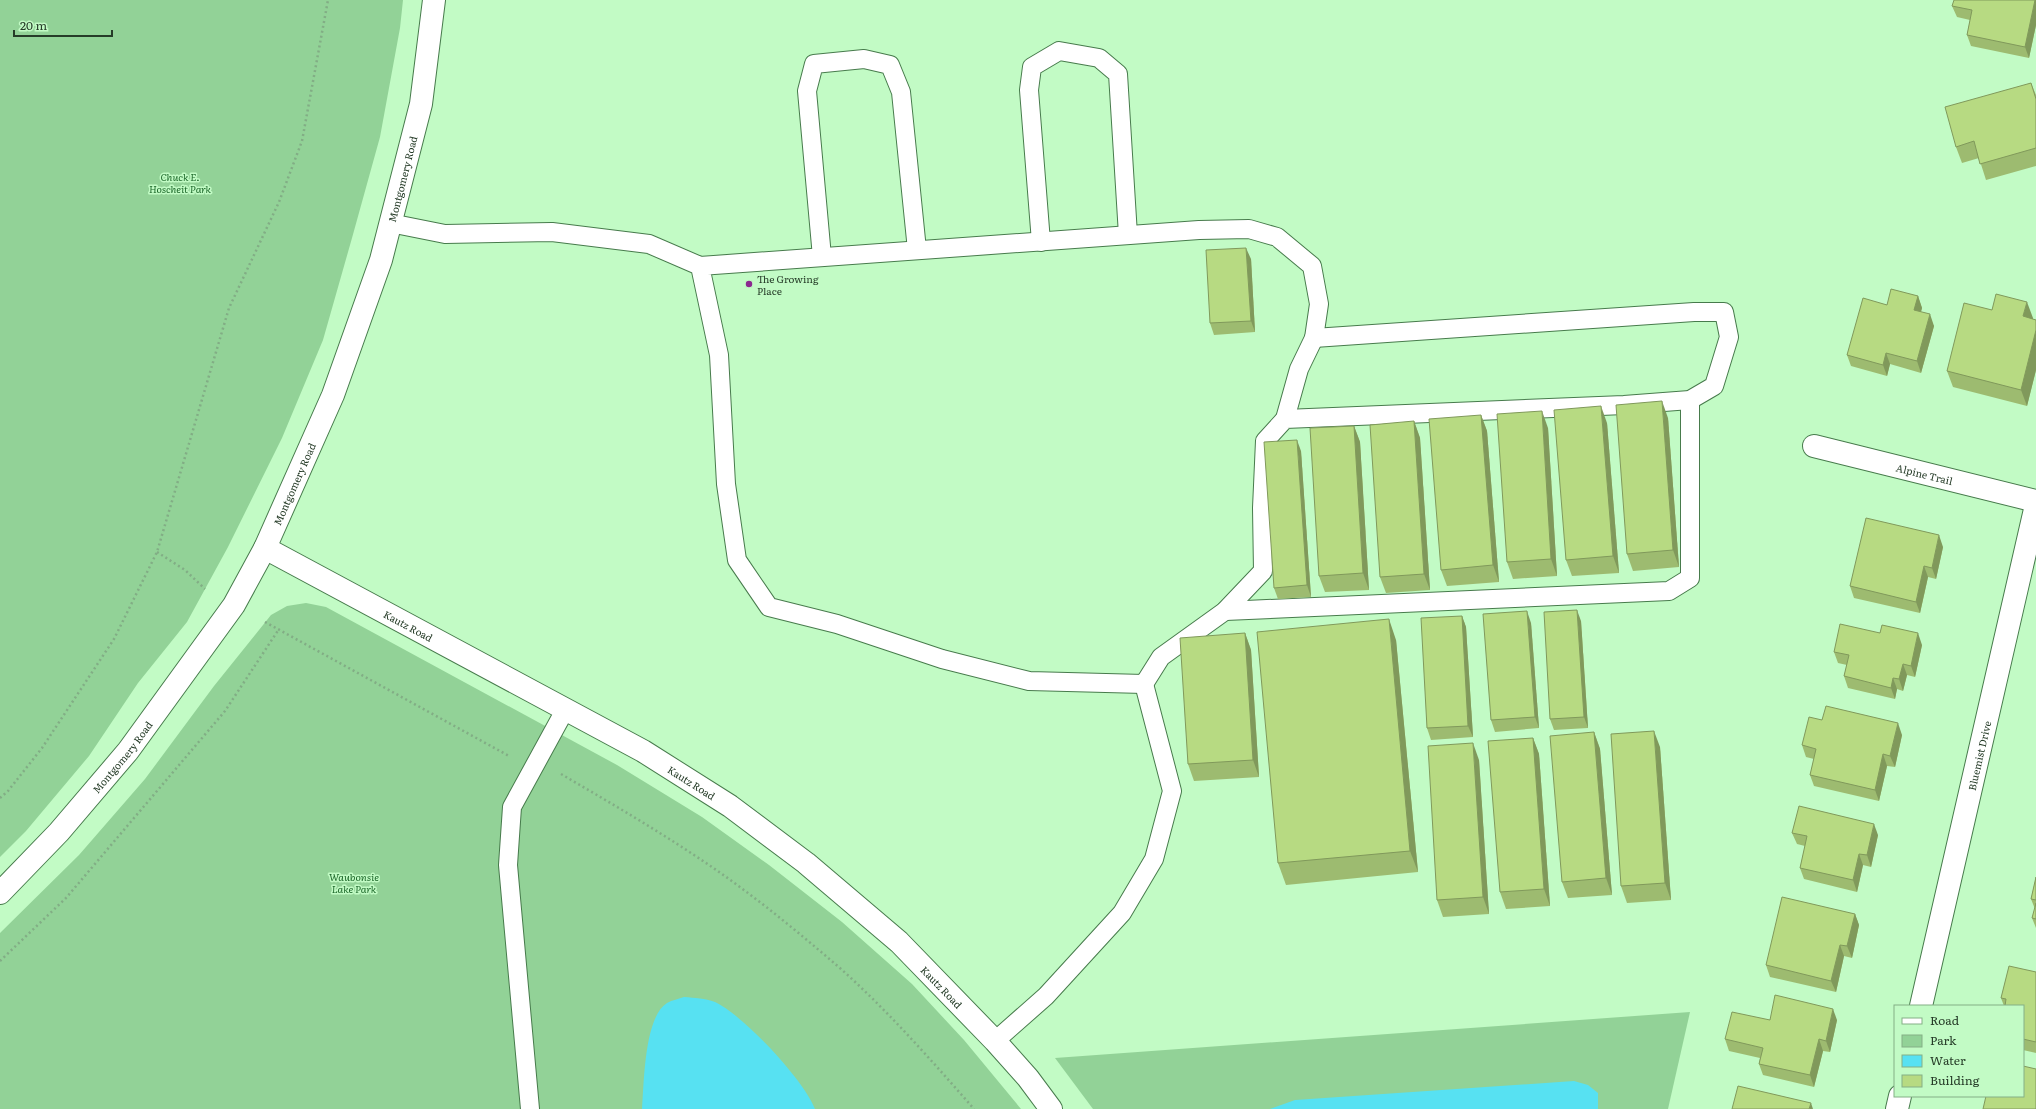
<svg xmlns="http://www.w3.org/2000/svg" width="2036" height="1109" font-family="Literata,serif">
<rect width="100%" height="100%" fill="#c2fbc5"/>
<!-- green -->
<g fill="#92d297">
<path d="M0,0H403L400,28L380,137L352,238L323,340L282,438L228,547L187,622L138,683L89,756L26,831L0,857Z"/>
<path d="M306,603L326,607L617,765L702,817L769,865L842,922L912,984L964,1040L1021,1109H0V933L79,855L145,779L214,686L271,615L287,606Z"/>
<path d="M1690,1012L1668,1109H1093L1055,1058Z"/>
</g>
<!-- water -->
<g fill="#57e1f2">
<path d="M684,997C695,998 705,998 715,1002C743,1015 804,1080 815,1109H642C644,1085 644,1017 667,1003C672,1000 679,999 684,997Z"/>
<path d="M1574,1081L1588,1085L1598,1093V1109H1270L1295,1100Z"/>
</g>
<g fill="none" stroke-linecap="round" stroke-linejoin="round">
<!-- service casing -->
<g stroke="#477b4c" stroke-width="20">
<g id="service">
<path d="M390,223L445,234L552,232L649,244L700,266L719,355L726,484L737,560L769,607L837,624L942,659L1029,681L1144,684L1161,657L1225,611L1263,571L1262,508L1265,441L1285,419L1624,405L1690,400L1714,386L1729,337L1724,312H1694L1314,338L1319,304L1312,266L1277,237L1249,229L1199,230L700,266"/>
<path d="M1041,242L1029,90L1032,67L1059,51L1099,58L1118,74L1128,235"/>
<path d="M822,257L807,91L814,64L864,59L890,65L901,92L917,250"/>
<path d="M1285,419L1299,369L1314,338"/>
<path d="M1225,611L1669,591L1690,578V400"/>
<path d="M995,1041L1046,996L1122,913L1154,859L1172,791L1144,684"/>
<path d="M530,1109L508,865L512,807L565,710"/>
</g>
</g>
<!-- minor casing -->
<g stroke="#477b4c" stroke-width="24">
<g id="minor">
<path id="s1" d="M1814,446L2036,501"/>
<path id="s2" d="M1921,1006L2036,505"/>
<path d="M1897,1109L1900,1096"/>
</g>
</g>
<!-- tertiary casing -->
<g stroke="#477b4c" stroke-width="24">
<g id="tertiary">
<path id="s3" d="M265,548L643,751L730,806L806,863L899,942L995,1041L1028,1078L1051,1109"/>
<path id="s4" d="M0,893L59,832L128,751L234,605L265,548L333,395L381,260L421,104L434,0"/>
</g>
</g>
<!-- path -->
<g stroke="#82ad85" stroke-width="2.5" stroke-dasharray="2 3" stroke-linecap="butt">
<path d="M157,552L185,570L205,589"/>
<path d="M265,622L509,756"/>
<path d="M561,774C609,802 657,830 703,861C751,893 797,931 841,969C889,1012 932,1061 974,1109"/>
<path d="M0,798L8,791L42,748L114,639L157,552L229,308L279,202L302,141L328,0"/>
<path d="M0,961L66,898L225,711L279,629"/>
</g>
<!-- service -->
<use href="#service" stroke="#fff" stroke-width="18"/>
<!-- minor -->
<use href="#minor" stroke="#fff" stroke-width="22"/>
<!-- tertiary -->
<use href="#tertiary" stroke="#fff" stroke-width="22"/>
</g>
<!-- wall -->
<g fill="#9dbb70">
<path d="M2036,0V25L2029,58L1971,46L1967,35L1970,20L1957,17L1952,6Z"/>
<path d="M2031,83L2036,95V166L1986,180L1979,158L1962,163L1956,147Z"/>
<path d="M1251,259L1255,332L1214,335L1210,323Z"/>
<path d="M1918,296L1922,308L1921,312L1934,326L1921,373L1890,364L1887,376L1851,366L1847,355L1887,305Z"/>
<path d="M1992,310L2033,318V319L2036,320V370L2027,406L1953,387L1947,371Z"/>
<path d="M1481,415L1487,431L1499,582L1447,586L1441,570Z"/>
<path d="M1668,418L1679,567L1633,571L1627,554Z"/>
<path d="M1414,421L1420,438L1430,590L1386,593L1380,577Z"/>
<path d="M1607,423L1619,573L1572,576L1566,560Z"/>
<path d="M1354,426L1360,442L1369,590L1325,592L1319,576Z"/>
<path d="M1548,428L1557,576L1513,579L1507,562Z"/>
<path d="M1301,451L1311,597L1278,599L1274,588Z"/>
<path d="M1943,547L1936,579L1928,577L1920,613L1854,598L1850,586Z"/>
<path d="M1462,616L1466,627L1473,737L1431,740L1427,728Z"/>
<path d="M1581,621L1588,728L1554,730L1550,719Z"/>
<path d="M1531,623L1539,728L1495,732L1491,720Z"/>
<path d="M1245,633L1251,650L1259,777L1194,781L1188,764Z"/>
<path d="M1396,640L1418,872L1286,885L1278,863Z"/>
<path d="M1922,645L1915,677L1907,675L1903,691L1897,689L1895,699L1848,688L1844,676L1847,665L1838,663L1834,652Z"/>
<path d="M1822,720L1902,735L1895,767L1887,766L1879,801L1814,786L1810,775L1814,759L1806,757L1802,745Z"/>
<path d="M1594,732L1600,749L1612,895L1568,898L1562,882Z"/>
<path d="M1533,738L1539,754L1550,906L1506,909L1500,892Z"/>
<path d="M1660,747L1671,900L1627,903L1621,886Z"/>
<path d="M1479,760L1489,914L1443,917L1437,900Z"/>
<path d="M1792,833L1878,835L1871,867L1863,865L1857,892L1804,879L1800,868L1805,846L1797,844Z"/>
<path d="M2036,877V928L2032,918L2035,909L2031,899Z"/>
<path d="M1855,914L1859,925L1852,958L1844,956L1836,992L1770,977L1766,965Z"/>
<path d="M2036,972V1053L2023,1050V1006H2004L2001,998Z"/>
<path d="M1770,1020H1837L1830,1052L1823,1051L1814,1087L1763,1075L1759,1064L1760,1058L1729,1051L1725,1039Z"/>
</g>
<!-- shaded-wall -->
<g fill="#80995b">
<path d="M2035,0H2036V25L2029,58L2025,47Z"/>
<path d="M1246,248L1251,259L1255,332L1251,321Z"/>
<path d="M1918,296L1922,308L1918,321L1914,310Z"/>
<path d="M2027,302L2033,318L2029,333L2023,316Z"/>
<path d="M1930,314L1934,326L1921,373L1917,361Z"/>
<path d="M2036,330V370L2027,406L2021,390Z"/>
<path d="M1886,353L1890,364L1887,376L1883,365Z"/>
<path d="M1662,401L1668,418L1679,567L1673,550Z"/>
<path d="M1601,406L1607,423L1619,573L1613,556Z"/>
<path d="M1542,411L1548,428L1557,576L1551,559Z"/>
<path d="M1481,415L1487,431L1499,582L1493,565Z"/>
<path d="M1414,421L1420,438L1430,590L1424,574Z"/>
<path d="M1354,426L1360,442L1369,590L1363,573Z"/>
<path d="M1297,440L1301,451L1311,597L1307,585Z"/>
<path d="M1939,535L1943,547L1936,579L1932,568Z"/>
<path d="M1924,566L1928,577L1920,613L1916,602Z"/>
<path d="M1577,610L1581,621L1588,728L1584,717Z"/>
<path d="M1527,611L1531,623L1539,728L1535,717Z"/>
<path d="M1462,616L1466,627L1473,737L1468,726Z"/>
<path d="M1389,619L1396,640L1418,872L1410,851Z"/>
<path d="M1245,633L1251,650L1259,777L1253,760Z"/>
<path d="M1918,633L1922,645L1915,677L1911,666Z"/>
<path d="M1903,664L1907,675L1903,691L1899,679Z"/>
<path d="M1893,678L1897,689L1895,699L1891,688Z"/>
<path d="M1898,723L1902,735L1895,767L1890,756Z"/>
<path d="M1654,731L1660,747L1671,900L1665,883Z"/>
<path d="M1594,732L1600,749L1612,895L1606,878Z"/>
<path d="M1533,738L1539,754L1550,906L1544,889Z"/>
<path d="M1473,743L1479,760L1489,914L1483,897Z"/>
<path d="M1883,754L1887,766L1879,801L1875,790Z"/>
<path d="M1874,824L1878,835L1871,867L1867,855Z"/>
<path d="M1859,854L1863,865L1857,892L1853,880Z"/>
<path d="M1855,914L1859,925L1852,958L1847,946Z"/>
<path d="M1840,945L1844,956L1836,992L1831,981Z"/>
<path d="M1833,1009L1837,1020L1830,1052L1826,1041Z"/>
<path d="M1819,1039L1823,1051L1814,1087L1810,1075Z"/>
<path d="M1811,1103L1813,1109H1809Z"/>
</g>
<!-- building -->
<g fill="#b7da82" stroke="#80995b">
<path d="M1954,0H2035L2025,47L1967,35L1972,10L1952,6Z"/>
<path d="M2031,83L2036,99V148L1980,164L1974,141L1956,147L1945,107Z"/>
<path d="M1246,248L1251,321L1210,323L1206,250Z"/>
<path d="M1891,289L1918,296L1914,310L1930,314L1917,361L1886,353L1883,365L1847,355L1863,298L1887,305Z"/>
<path d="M1996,294L2027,302L2023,316L2036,320V330L2021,390L1947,371L1964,303L1992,310Z"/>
<path d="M1662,401L1673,550L1627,554L1616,405Z"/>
<path d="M1601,406L1613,556L1566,560L1554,410Z"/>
<path d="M1542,411L1551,559L1507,562L1497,414Z"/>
<path d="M1481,415L1493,565L1441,570L1429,419Z"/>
<path d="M1414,421L1424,574L1380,577L1370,425Z"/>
<path d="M1354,426L1363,573L1319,576L1310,428Z"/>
<path d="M1297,440L1307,585L1274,588L1264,442Z"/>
<path d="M1866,518L1939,535L1932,568L1924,566L1916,602L1850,586Z"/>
<path d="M1577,610L1584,717L1550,719L1544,612Z"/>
<path d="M1527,611L1535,717L1491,720L1483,614Z"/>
<path d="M1462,616L1468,726L1427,728L1421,618Z"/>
<path d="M1389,619L1410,851L1278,863L1257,632Z"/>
<path d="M1840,624L1880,633L1882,625L1918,633L1911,666L1903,664L1899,679L1893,678L1891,688L1844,676L1849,655L1834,652Z"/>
<path d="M1245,633L1253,760L1188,764L1180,638Z"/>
<path d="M1826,706L1898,723L1890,756L1883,754L1875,790L1810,775L1816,749L1802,745L1809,717L1822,720Z"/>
<path d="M1654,731L1665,883L1621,886L1611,734Z"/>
<path d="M1594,732L1606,878L1562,882L1550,736Z"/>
<path d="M1533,738L1544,889L1500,892L1488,741Z"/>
<path d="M1473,743L1483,897L1437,900L1428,746Z"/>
<path d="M1799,806L1874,824L1867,855L1859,854L1853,880L1800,868L1807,836L1792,833Z"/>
<path d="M2036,877V900L2031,899Z"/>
<path d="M1782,897L1855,914L1847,946L1840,945L1831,981L1766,965Z"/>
<path d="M2036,903V919L2032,918Z"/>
<path d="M2009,966L2036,972V1042L2023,1039V1006H2005L2006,999L2001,998Z"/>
<path d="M1775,995L1833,1009L1826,1041L1819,1039L1810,1075L1759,1064L1763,1048L1725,1039L1732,1012L1770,1020Z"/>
<path d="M2023,1066L2036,1069V1109H1983L1986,1096H2023Z"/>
<path d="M1738,1086L1811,1103L1809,1109H1732Z"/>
</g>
<!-- markers -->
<circle fill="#8b278f" stroke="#c2fbc5" stroke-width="1.5" cx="749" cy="284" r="4"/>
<g text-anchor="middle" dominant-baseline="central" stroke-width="3" stroke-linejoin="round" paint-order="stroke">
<!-- park labels -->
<g font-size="10" font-style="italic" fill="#1c6729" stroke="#c2fbc5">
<text x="180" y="176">Chuck E.<tspan x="180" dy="12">Hoscheit Park</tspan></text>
<text x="354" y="876">Waubonsie<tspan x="354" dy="12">Lake Park</tspan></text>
</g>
<!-- street labels -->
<g font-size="10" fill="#263c28" stroke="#c2fbc5">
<text stroke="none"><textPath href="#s4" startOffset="831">Montgomery Road</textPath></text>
<text stroke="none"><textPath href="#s1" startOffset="114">Alpine Trail</textPath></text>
<text stroke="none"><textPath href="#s4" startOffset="507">Montgomery Road</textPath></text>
<text stroke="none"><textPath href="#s3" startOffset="163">Kautz Road</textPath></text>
<text stroke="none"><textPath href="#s2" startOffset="257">Bluemist Drive</textPath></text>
<text stroke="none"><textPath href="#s4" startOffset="183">Montgomery Road</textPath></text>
<text stroke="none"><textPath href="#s3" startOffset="487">Kautz Road</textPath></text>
<text stroke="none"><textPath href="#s3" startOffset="811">Kautz Road</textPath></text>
</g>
<!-- poi labels -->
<g font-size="10" fill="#263c28" stroke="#c2fbc5" text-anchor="start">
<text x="757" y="278">The Growing<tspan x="757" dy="12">Place</tspan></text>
</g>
</g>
<!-- legend -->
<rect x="1894" y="1005" width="130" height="92" fill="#c2fbc5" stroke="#84af86"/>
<rect x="1902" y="1018" width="20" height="6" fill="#ffffff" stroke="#84af86"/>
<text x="1930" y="1025" font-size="12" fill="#263c28">Road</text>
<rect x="1902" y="1035" width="20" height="12" fill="#92d297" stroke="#84af86"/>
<text x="1930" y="1045" font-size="12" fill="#263c28">Park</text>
<rect x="1902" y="1055" width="20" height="12" fill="#57e1f2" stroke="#84af86"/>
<text x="1930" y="1065" font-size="12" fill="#263c28">Water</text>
<rect x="1902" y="1075" width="20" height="12" fill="#b7da82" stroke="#84af86"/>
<text x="1930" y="1085" font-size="12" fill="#263c28">Building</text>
<!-- scale -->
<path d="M14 30v6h98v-6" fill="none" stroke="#263c28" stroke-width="2"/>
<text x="20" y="30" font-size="12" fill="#263c28" stroke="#c2fbc5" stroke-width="3" paint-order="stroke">20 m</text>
</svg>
